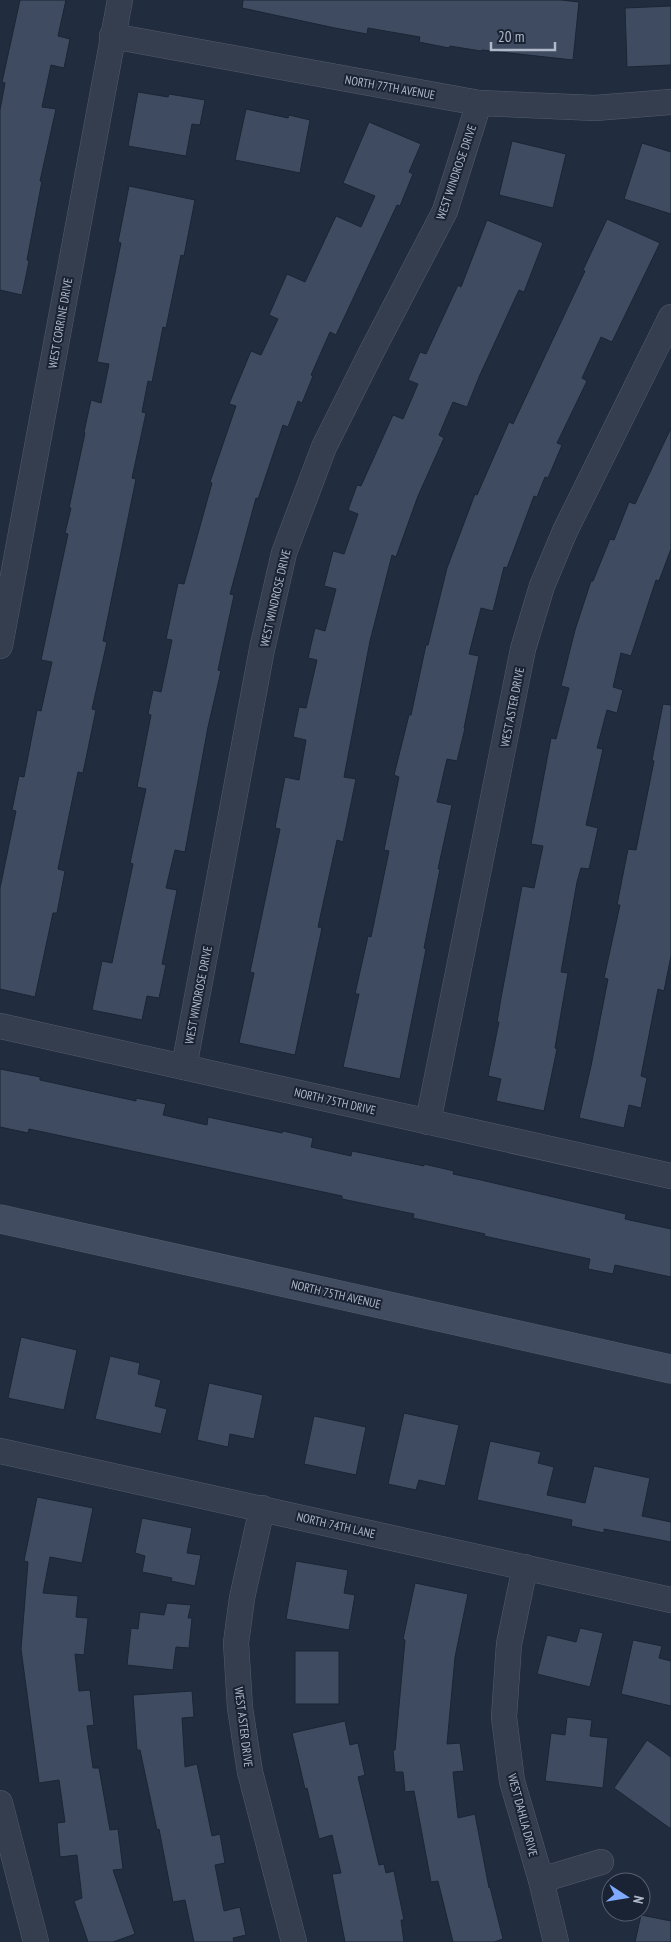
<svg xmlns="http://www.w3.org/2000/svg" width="671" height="1942" font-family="'PT Sans Narrow',sans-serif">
<rect width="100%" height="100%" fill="#212c3e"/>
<!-- building -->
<g fill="#3f4b61" stroke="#1c2535">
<path d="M20,0H66L58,36L70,39L64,68L51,65L42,107L56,109L40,181H42L27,260L29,261L22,295L0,290V110L5,83L2,82Z"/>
<path d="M243,0H561L579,2L573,60L482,50L481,51L450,46L449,48L419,42L420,37L368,28L367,34L335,28L242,8Z"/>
<path d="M671,6V65L627,67L625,8Z"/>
<path d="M138,92L168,97L169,94L205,100L200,125L192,124L186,156L128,146Z"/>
<path d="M246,109L288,118L289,115L310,120L300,173L235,160Z"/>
<path d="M369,122L421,144L409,172L413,174L400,206L397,205L336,335L330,332L311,375L313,376L302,403L298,401L288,427L283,425L258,499L256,498L230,594L234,595L218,670L221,671L208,727L185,852L175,850L166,888L177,890L162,964L166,965L159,998L147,996L142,1020L92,1010L102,961L112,963L133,864L130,863L146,789L137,787L151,715L148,714L153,690L161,692L172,640L166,639L178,583L184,584L212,483L210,482L236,406L229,404L251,351L261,355L278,319L269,315L287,274L305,282L336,216L361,227L375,196L343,183Z"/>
<path d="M512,141L566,154L553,208L499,195Z"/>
<path d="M642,143L671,152V214L624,199Z"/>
<path d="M129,186L195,200L184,256L181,255L166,328L163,327L152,382L148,381L142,412L146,413L132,478L136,479L103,641L107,642L92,709L96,710L83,773L78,772L58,869L65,871L57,913H53L35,997L0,989V888L16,811L12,810L19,776L24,777L37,710L41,711L52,662L41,660L68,534L65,533L71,508H69L85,433L84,432L91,400L101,403L109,364L97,362L121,243L118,242Z"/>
<path d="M607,219L660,243L612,342L601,337L582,378L587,381L557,443L562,445L548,478L545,477L537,497L534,496L507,568L504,567L493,611L481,608L469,654L479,656L464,728H465L457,761L447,759L437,802L452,805L438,869H440L424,948L426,949L400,1079L343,1067L359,994H355L368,936L371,937L389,851L384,850L399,777L394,775L409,715H411L426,645H428L447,568L475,494L477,495L509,422L513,424L585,271L583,270Z"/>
<path d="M487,220L543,243L524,292L519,290L479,377L467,407L453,402L439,435L444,438L418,496L396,557L392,555L370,641L344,777L356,779L343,842L337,840L318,927L322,928L295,1055L239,1043L254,973L250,972L280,829L275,828L285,777L299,780L306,740L293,737L299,707L306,708L317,660L308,658L315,628L325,631L336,589L324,586L333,551L344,554L358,514L348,510L357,485L361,486L393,415L403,419L418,384L408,380L420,352L426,354L458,285L461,287Z"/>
<path d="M671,428V549L659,581L656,580L631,656L621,653L613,687L623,690L617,713L607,710L597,748L603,749L586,825L598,828L589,869L581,868L577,882L561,972L568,973L555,1048L557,1049L544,1111L496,1101L501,1079L488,1076L499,1022H497L501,998L522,886L534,888L543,846L531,844L551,738L556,739L569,688L561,686L575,630L591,581H593L610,539L614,540L629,502L635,504Z"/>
<path d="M663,704L671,705V956L664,991L658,989L641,1076L647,1078L641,1108L629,1105L624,1128L579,1118L591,1066L608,979L604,978L620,905H617L628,849L636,850L654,761L652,760Z"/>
<path d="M0,1069L40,1077V1080L136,1101V1098L166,1104L163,1115L207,1125L208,1117L282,1133L283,1131L313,1138L311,1147L351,1156L352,1151L424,1166V1164L454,1171L453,1174L481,1180L626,1214L625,1219L671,1229V1277L615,1265L613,1274L588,1269L590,1259L484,1236L485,1234L413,1218L414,1214L342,1199V1196L29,1129L28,1133L0,1127Z"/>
<path d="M21,1337L77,1350L64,1410L8,1398Z"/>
<path d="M110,1356L140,1363L138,1374L161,1380L155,1406L167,1409L161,1434L95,1419Z"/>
<path d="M209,1383L263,1395L254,1439L230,1434L228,1447L197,1440Z"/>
<path d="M404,1413L459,1425L445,1486L419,1480L416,1490L388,1484Z"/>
<path d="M314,1416L366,1427L356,1475L304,1464Z"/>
<path d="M490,1441L541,1452L538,1463L554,1467L547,1495L585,1503L594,1466L650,1478L642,1516L671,1522V1542L604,1529V1533L571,1526L572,1520L477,1500Z"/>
<path d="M37,1497L93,1508L82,1563L50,1557L43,1593L78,1596L76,1617L88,1618L84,1655L75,1654L79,1691L90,1690L94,1725L87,1726L93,1768H99L110,1830L118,1829L123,1869L113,1870L135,1934L113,1942H88L74,1901L82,1898L77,1855L60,1857L57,1823L65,1822L59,1780L39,1783L21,1649L28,1562L24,1561Z"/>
<path d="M142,1518L192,1528L187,1553L201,1555L195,1586L171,1581L172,1578L142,1572L145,1556L135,1553Z"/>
<path d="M296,1561L348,1570L344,1593L355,1595L349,1630L286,1619Z"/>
<path d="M415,1583L468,1594L455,1657L447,1744L460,1743L464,1771L453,1772L458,1818L475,1814L489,1888L490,1887L503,1939L494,1942H453L438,1881L431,1882L414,1791L405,1792L403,1772H395L393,1750H395L405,1640L403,1639Z"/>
<path d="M167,1603L191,1605L188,1618H192L189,1648L176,1647L173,1670L127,1665L131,1628L138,1629L140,1612L164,1615Z"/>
<path d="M580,1628L603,1633L590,1687L537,1674L547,1635L576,1642Z"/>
<path d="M633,1640L662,1646L659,1658L671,1661V1706L621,1694Z"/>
<rect x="295" y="1651" width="44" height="53"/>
<path d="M192,1691L194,1717L182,1718L185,1767L197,1764L212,1836L220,1834L225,1863L215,1865L224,1911L240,1907L246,1935L233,1938L234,1942H194L185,1900L173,1902L159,1829L157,1830L140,1750H137L133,1695Z"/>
<path d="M567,1717L592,1720L590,1736L608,1738L603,1788L545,1781L551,1733L565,1735Z"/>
<path d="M345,1721L350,1745L358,1743L365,1775L358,1777L379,1865L384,1864L386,1873L394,1871L404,1920H401L404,1942H345L332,1874L341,1873L332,1835L319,1839L307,1788L305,1789L292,1733Z"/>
<path d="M647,1740L671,1757V1829L614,1788Z"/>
<path d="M641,1915L671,1921V1942H635Z"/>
</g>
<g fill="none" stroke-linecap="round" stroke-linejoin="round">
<!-- street casing -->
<g stroke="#535c6c" stroke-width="26">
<g id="street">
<path d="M112,36L479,103L595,108L671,102"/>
<path d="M0,646L120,0"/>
<path d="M0,1026L671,1176"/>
<path d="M184,1067L262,649L284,553L324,447L372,351L445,211L479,103"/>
<path d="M428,1122L523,649L542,586L565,531L671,317"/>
<path d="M0,1451L671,1600"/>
<path d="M262,1508L242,1598L236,1643L240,1708L250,1772L294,1942"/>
<path d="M525,1567L509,1644L504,1717L512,1781L541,1880L556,1942"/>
<path d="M0,1803L36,1942"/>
<path d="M541,1880L601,1862"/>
</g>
</g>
<!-- secondary casing -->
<g stroke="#535c6c" stroke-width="29">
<path id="secondary" d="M0,1219L671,1369"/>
</g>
<!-- street -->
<use href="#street" stroke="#353e4e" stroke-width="25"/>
<!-- secondary -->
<use href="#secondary" stroke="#424c61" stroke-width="28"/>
</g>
<g text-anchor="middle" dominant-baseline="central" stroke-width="4" stroke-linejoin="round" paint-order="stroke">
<!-- street labels -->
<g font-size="12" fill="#b0b9c9" stroke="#1a2333">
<text transform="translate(390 87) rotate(10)">NORTH 77TH AVENUE</text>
<text transform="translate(456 172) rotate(-71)">WEST WINDROSE DRIVE</text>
<text transform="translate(60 323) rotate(-80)">WEST CORRINE DRIVE</text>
<text transform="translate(275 598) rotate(-77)">WEST WINDROSE DRIVE</text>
<text transform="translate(512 707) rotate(-79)">WEST ASTER DRIVE</text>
<text transform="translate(198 995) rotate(-79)">WEST WINDROSE DRIVE</text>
<text transform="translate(335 1101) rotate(13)">NORTH 75TH DRIVE</text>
<text transform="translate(336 1294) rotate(13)">NORTH 75TH AVENUE</text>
<text transform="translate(336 1525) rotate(13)">NORTH 74TH LANE</text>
<text transform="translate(244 1727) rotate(83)">WEST ASTER DRIVE</text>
<text transform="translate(523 1815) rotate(75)">WEST DAHLIA DRIVE</text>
</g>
</g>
<!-- north arrow -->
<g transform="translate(626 1897) rotate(102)"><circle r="24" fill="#1a2333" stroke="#565f6f"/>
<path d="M0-4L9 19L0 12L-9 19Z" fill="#80aaff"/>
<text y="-8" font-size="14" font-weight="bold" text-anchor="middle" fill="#b0b9c9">N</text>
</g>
<!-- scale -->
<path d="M491 42v8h64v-8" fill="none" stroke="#b0b9c9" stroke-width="2.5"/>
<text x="498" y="42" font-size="15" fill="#b0b9c9" stroke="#1a2333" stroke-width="4" paint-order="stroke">20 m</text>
</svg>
